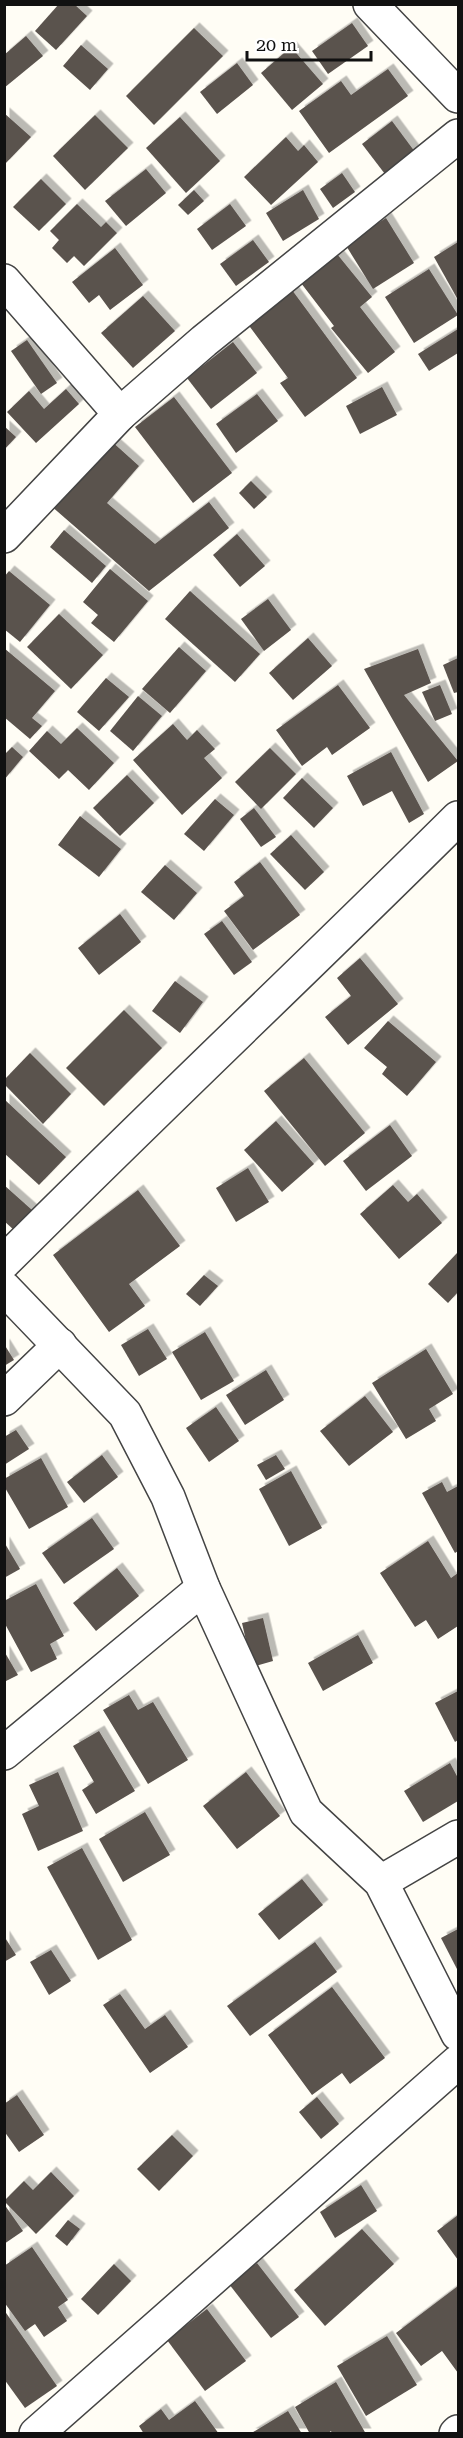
<svg xmlns="http://www.w3.org/2000/svg" width="463" height="2438" font-family="'Roboto Serif',serif">
<defs>
<filter id="shadow"><feDropShadow dx="5.5" dy="-5.5" stdDeviation="0" flood-color="#0004"/></filter>
</defs>
<rect width="100%" height="100%" fill="#fffdf5"/>
<!-- building -->
<g fill="#5a524d" filter="url(#shadow)">
<path d="M59,4H74L87,16L56,50L35,31Z"/>
<path d="M352,23L368,46L328,74L312,51Z"/>
<path d="M194,28L223,56L154,125L126,96Z"/>
<path d="M26,36L43,56L4,88V55Z"/>
<path d="M81,45L108,69L90,90L63,66Z"/>
<path d="M291,47L323,84L292,110L261,73Z"/>
<path d="M237,63L253,85L217,114L200,92Z"/>
<path d="M388,69L408,96L329,153L299,111L341,81L351,95Z"/>
<path d="M4,113L31,137L4,165Z"/>
<path d="M95,115L128,148L85,190L53,156Z"/>
<path d="M180,117L220,161L186,193L146,148Z"/>
<path d="M392,121L418,156L388,178L362,144Z"/>
<path d="M286,137L298,151L304,145L318,162L271,205L244,177Z"/>
<path d="M146,169L166,193L126,226L105,201Z"/>
<path d="M342,173L355,192L333,208L320,189Z"/>
<path d="M41,179L66,204L39,231L13,207Z"/>
<path d="M194,190L204,201L188,215L178,205Z"/>
<path d="M303,190L319,219L283,241L266,213Z"/>
<path d="M77,204L101,227L106,222L117,233L84,266L74,256L67,263L52,248L59,240L50,231Z"/>
<path d="M230,204L246,226L212,250L197,229Z"/>
<path d="M386,218L414,263L373,289L345,244Z"/>
<path d="M253,240L269,262L236,286L220,264Z"/>
<path d="M458,242V300L434,257Z"/>
<path d="M115,248L143,285L110,310L99,295L89,303L72,282Z"/>
<path d="M337,254L372,297L360,307L395,352L368,373L331,328L334,326L301,283Z"/>
<path d="M429,269L458,315L414,343L385,297Z"/>
<path d="M292,290L357,378L305,417L280,383L288,378L247,323Z"/>
<path d="M143,296L175,331L133,368L101,333Z"/>
<path d="M458,329V353L429,371L418,354Z"/>
<path d="M27,340L57,383L41,394L11,351Z"/>
<path d="M233,342L257,373L211,409L187,378Z"/>
<path d="M382,387L397,415L360,434L346,406Z"/>
<path d="M66,389L79,404L36,443L7,412L29,391L44,409Z"/>
<path d="M257,394L278,421L236,453L216,424Z"/>
<path d="M174,397L232,473L193,503L135,427Z"/>
<path d="M4,426L16,437L4,450Z"/>
<path d="M109,439L139,466L107,503L155,544L209,502L229,528L149,591L50,505Z"/>
<path d="M251,481L267,497L254,509L239,493Z"/>
<path d="M64,530L106,566L92,583L50,547Z"/>
<path d="M237,534L265,566L240,587L213,555Z"/>
<path d="M110,569L148,601L114,642L91,623L98,615L83,602Z"/>
<path d="M9,571L50,605L20,642L4,629V577Z"/>
<path d="M190,591L260,654L235,682L165,619Z"/>
<path d="M268,599L291,630L264,651L241,619Z"/>
<path d="M59,614L103,655L71,689L27,647Z"/>
<path d="M308,638L332,666L293,700L269,673Z"/>
<path d="M179,647L206,671L170,713L142,689Z"/>
<path d="M4,648L55,691L32,718L42,726L30,739L4,717Z"/>
<path d="M418,649L431,683L404,695L458,761L428,782L364,669Z"/>
<path d="M458,658V692L454,693L443,665Z"/>
<path d="M106,678L129,697L99,731L77,712Z"/>
<path d="M338,685L370,728L332,755L327,747L302,766L276,730Z"/>
<path d="M440,685L452,714L435,721L422,692Z"/>
<path d="M138,696L162,716L133,751L110,731Z"/>
<path d="M173,724L187,740L197,730L215,749L204,758L222,778L182,815L133,760Z"/>
<path d="M77,728L114,763L89,790L68,770L59,779L29,751L47,731L61,744Z"/>
<path d="M12,747L23,757L4,780V755Z"/>
<path d="M270,748L296,774L261,809L235,782Z"/>
<path d="M391,752L424,814L409,823L392,791L363,806L347,776Z"/>
<path d="M127,775L154,803L120,836L93,808Z"/>
<path d="M302,778L333,808L314,828L283,798Z"/>
<path d="M215,799L234,815L204,851L184,834Z"/>
<path d="M254,808L276,837L261,847L240,819Z"/>
<path d="M80,816L121,849L99,877L58,845Z"/>
<path d="M291,835L324,872L305,890L270,854Z"/>
<path d="M260,862L300,915L253,950L224,911L244,896L234,882Z"/>
<path d="M165,865L197,893L174,920L141,892Z"/>
<path d="M120,914L141,942L99,975L78,948Z"/>
<path d="M222,921L252,962L234,975L204,934Z"/>
<path d="M360,958L398,1004L348,1045L325,1017L351,996L337,978Z"/>
<path d="M175,981L203,1002L180,1033L152,1011Z"/>
<path d="M124,1010L162,1048L104,1106L66,1068Z"/>
<path d="M388,1021L436,1062L407,1096L382,1074L387,1067L364,1048Z"/>
<path d="M30,1053L71,1094L43,1124L5,1085V1079Z"/>
<path d="M304,1058L365,1133L325,1166L264,1091Z"/>
<path d="M4,1099L66,1157L39,1185L4,1153Z"/>
<path d="M276,1121L314,1164L282,1192L244,1150Z"/>
<path d="M390,1125L412,1156L366,1191L343,1161Z"/>
<path d="M248,1168L269,1202L236,1222L216,1188Z"/>
<path d="M4,1185L32,1210L14,1230L4,1221Z"/>
<path d="M393,1185L408,1202L417,1194L442,1223L399,1259L360,1214Z"/>
<path d="M138,1190L180,1246L129,1284L145,1306L109,1332L53,1255Z"/>
<path d="M458,1252V1292L448,1303L428,1284Z"/>
<path d="M204,1275L218,1286L200,1306L186,1294Z"/>
<path d="M148,1329L167,1359L139,1376L121,1345Z"/>
<path d="M205,1332L234,1381L201,1400L172,1352Z"/>
<path d="M4,1344L14,1360L4,1366Z"/>
<path d="M426,1349L453,1394L429,1409L436,1421L406,1439L372,1383Z"/>
<path d="M266,1370L284,1400L245,1425L226,1395Z"/>
<path d="M365,1396L393,1432L349,1466L320,1431Z"/>
<path d="M216,1407L239,1441L209,1462L186,1428Z"/>
<path d="M16,1430L29,1449L4,1465V1437Z"/>
<path d="M102,1455L118,1477L84,1503L67,1482Z"/>
<path d="M276,1455L285,1469L266,1480L257,1465Z"/>
<path d="M41,1458L68,1507L29,1529L4,1486V1479Z"/>
<path d="M291,1471L322,1528L289,1546L259,1489Z"/>
<path d="M442,1482L447,1492L458,1486V1551L455,1553L422,1493Z"/>
<path d="M92,1518L114,1549L64,1584L42,1553Z"/>
<path d="M428,1541L451,1578L458,1573V1626L438,1639L426,1620L415,1627L380,1573Z"/>
<path d="M4,1542L20,1569L4,1578Z"/>
<path d="M117,1568L139,1596L96,1631L73,1603Z"/>
<path d="M36,1584L64,1636L50,1644L57,1659L31,1672L4,1622V1601Z"/>
<path d="M263,1618L273,1661L252,1667L242,1623Z"/>
<path d="M358,1635L373,1663L323,1691L308,1663Z"/>
<path d="M4,1651L18,1675L4,1682Z"/>
<path d="M458,1691V1740L455,1742L435,1703Z"/>
<path d="M129,1695L138,1710L153,1702L188,1760L148,1784L103,1710Z"/>
<path d="M99,1731L135,1791L96,1814L82,1790L94,1782L73,1746Z"/>
<path d="M450,1763L458,1778V1801L423,1822L404,1791Z"/>
<path d="M58,1772L83,1831L38,1851L22,1814L39,1806L29,1785Z"/>
<path d="M246,1772L280,1816L237,1849L203,1806Z"/>
<path d="M145,1812L170,1855L123,1882L99,1839Z"/>
<path d="M82,1848L132,1940L98,1960L47,1867Z"/>
<path d="M302,1879L323,1905L279,1940L258,1914Z"/>
<path d="M458,1929V1971L441,1938Z"/>
<path d="M4,1936L16,1955L4,1962Z"/>
<path d="M315,1942L337,1972L250,2036L227,2006Z"/>
<path d="M51,1950L71,1981L49,1995L30,1962Z"/>
<path d="M332,1987L385,2058L350,2084L342,2073L312,2095L268,2035Z"/>
<path d="M120,1994L145,2029L165,2015L188,2047L150,2073L103,2005Z"/>
<path d="M17,2095L44,2135L19,2152L4,2131V2104Z"/>
<path d="M317,2097L339,2124L321,2139L299,2112Z"/>
<path d="M172,2135L193,2156L159,2191L137,2169Z"/>
<path d="M51,2172L74,2196L36,2234L4,2201L24,2181L33,2190Z"/>
<path d="M361,2185L377,2211L335,2238L320,2212Z"/>
<path d="M4,2204L23,2231L4,2244Z"/>
<path d="M458,2215V2260L437,2231Z"/>
<path d="M68,2220L80,2229L67,2246L55,2236Z"/>
<path d="M362,2229L394,2264L325,2326L294,2290Z"/>
<path d="M32,2247L68,2300L58,2307L67,2321L44,2337L35,2324L25,2331L4,2302V2266Z"/>
<path d="M257,2263L299,2317L271,2338L229,2284Z"/>
<path d="M114,2264L131,2281L98,2315L81,2299Z"/>
<path d="M458,2286V2373L442,2351L421,2366L396,2333Z"/>
<path d="M207,2309L246,2361L205,2391L167,2340Z"/>
<path d="M4,2310L57,2386L25,2408L4,2379Z"/>
<path d="M387,2336L417,2385L366,2416L337,2366Z"/>
<path d="M336,2382L366,2434H332L331,2431L327,2434H310L295,2407Z"/>
<path d="M195,2401L219,2434H144L139,2426L161,2409L169,2420Z"/>
<path d="M288,2411L302,2434H250Z"/>
</g>
<g fill="none" stroke-linecap="round" stroke-linejoin="round">
<!-- minor casing -->
<g stroke="#444" stroke-width="36">
<g id="minor">
<path d="M370,4L458,96"/>
<path d="M4,281L120,414"/>
<path d="M4,536L120,414L204,341L458,136"/>
<path d="M4,1262C154,1112 308,967 458,818"/>
<path d="M4,1288L125,1414L168,1497L203,1588L306,1812L381,1882L458,2034"/>
<path d="M4,1399L60,1345"/>
<path d="M4,1753L203,1588"/>
<path d="M381,1882L458,1837"/>
<path d="M36,2434L458,2062"/>
<path d="M456,2434L458,2432"/>
</g>
</g>
<!-- minor -->
<use href="#minor" stroke="#fff" stroke-width="33"/>
</g>
<!-- border -->
<rect width="463" height="2438" fill="none" stroke="#111111" stroke-width="12"/>
<!-- scale -->
<path d="M247 51v9h124v-9" fill="none" stroke="#111111" stroke-width="3"/>
<text x="256" y="51" font-size="18" fill="#111111" stroke="#ffffff" stroke-width="4.5" paint-order="stroke">20 m</text>
</svg>
